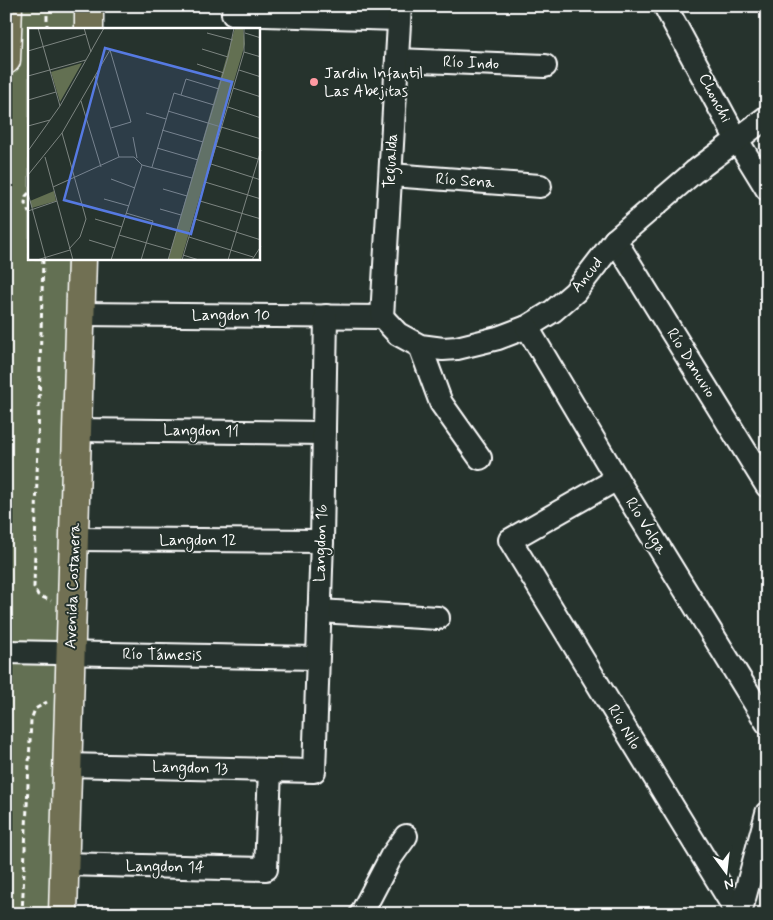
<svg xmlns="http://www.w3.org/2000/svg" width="773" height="920" font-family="Mynerve,sans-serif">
<rect width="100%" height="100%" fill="#26332d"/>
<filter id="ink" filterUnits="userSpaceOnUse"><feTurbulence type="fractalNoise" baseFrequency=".02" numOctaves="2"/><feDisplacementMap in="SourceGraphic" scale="10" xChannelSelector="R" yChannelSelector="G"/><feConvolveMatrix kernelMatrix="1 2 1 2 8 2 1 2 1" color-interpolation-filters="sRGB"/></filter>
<g filter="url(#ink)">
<!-- green -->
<path fill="#637052" stroke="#b1b8a8" d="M12,6H84L83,29H29V259H77L60,914H6V206Z"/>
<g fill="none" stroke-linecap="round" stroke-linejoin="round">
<!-- minor casing -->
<g stroke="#fff" stroke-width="26">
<g id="minor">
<path d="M234,6L233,14L399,19"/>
<path d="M665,6L737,140L767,189"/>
<path d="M397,60L545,66"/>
<path d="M391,175L540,186"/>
<path d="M615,240L767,486"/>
<path d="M81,314L382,317"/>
<path d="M382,317L398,334L420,346L443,349L457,348L498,338L527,327L553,311L575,292L615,240L694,172L767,117"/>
<path d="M382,317L400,6"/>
<path d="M527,327L617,479L767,723"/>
<path d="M420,346L441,403L480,458"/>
<path d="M78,430L324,433"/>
<path d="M617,479L510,540L738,914"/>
<path d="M75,539L322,541"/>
<path d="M319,611L438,618"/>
<path d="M6,652L317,658"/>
<path d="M67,765L314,771L322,541L326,316"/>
<path d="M64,864L266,869L270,770"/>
<path d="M361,914L391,857L406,836"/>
<path d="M740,914L767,813"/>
</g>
</g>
<!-- major casing -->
<g stroke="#fff" stroke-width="31">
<g id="major">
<path d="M89,29V6"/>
<path d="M6,60L8,6"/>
<path d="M63,914L82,259"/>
</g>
</g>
<!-- path -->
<g stroke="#fff" stroke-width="3" stroke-dasharray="5 4" stroke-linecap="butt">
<path d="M47,29V6"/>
<path d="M29,193L26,196L25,203L29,213"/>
<path d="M43,259L34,587L38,595L51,601"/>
<path d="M22,914L31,720L35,709L47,702"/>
</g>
<!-- minor -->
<use href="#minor" stroke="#26332d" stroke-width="22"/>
<!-- major -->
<use href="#major" stroke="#716f52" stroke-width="28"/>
</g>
</g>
<!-- markers -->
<circle fill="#ff9aa2" stroke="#26332d" stroke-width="2" cx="314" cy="82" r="5"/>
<g text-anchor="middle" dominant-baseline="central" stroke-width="4" stroke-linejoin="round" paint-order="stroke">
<!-- street labels -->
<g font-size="16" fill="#fff" stroke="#26332d">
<text transform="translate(471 63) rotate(2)">Río Indo</text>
<text transform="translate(715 98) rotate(62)">Chonchi</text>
<text transform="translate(391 161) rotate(-87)">Tegualda</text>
<text transform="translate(465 181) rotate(4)">Río Sena</text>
<text transform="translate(587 275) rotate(-51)">Ancud</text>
<text x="231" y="315">Langdon 10</text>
<text transform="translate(691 363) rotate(58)">Río Danuvio</text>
<text transform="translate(201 431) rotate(1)">Langdon 11</text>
<text transform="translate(646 526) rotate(58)">Río Volga</text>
<text x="198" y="540">Langdon 12</text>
<text transform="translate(321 543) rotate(-88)">Langdon 16</text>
<text transform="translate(73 586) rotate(-88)">Avenida Costanera</text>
<text transform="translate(162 655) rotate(1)">Río Támesis</text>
<text transform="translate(624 727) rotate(59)">Río Nilo</text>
<text transform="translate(190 768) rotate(2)">Langdon 13</text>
<text transform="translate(165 867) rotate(1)">Langdon 14</text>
</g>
<!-- poi labels -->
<g font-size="16" fill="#fff" stroke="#26332d" text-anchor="start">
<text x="324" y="73">Jardin Infantil<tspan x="324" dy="18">Las Abejitas</tspan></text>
</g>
</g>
<!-- overview -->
<g transform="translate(28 28)">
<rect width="232" height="232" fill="#26332d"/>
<path d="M207,0H215L217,16L153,232H140ZM54,35L32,74L23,44ZM26,163L28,173L4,180L2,173Z" fill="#637052"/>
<path fill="none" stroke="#7d8581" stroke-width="1" d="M10,0L32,78M56,0L63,24M179,5L205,12M217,5L233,10M174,21L200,29M82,22L103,94L83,100M0,23L58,6M216,24L233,29M169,36L196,45M211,42L233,49M0,48L58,32M67,48L91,129M205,60L233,69M153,67L158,51L191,61M0,72L28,64M53,73L73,139M200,79L233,90M140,83L233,111M118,85L138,91M0,98L22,92M134,102L175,114M34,105L58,191L52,209L41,221M105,109L109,130M188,118L233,132M129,120L170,132M0,123L32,78L76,0M17,129L45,232M183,136L233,152M114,137L164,150M124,139L146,65L186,77M0,147L34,105L82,22M83,151L107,160M177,154L233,171M25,159L91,129H106L114,137M135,161L159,168M0,165L18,232M76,171L101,178M172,173L233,191M132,181L153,187M0,183L29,173M98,185L125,193L113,232M67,191L94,199M167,191L233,212M91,207L143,222M161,209L225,229M61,212L87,220M155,227L171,232M9,232L42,222M83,232L114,137M140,232L200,29L206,0M154,232L216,24V0M200,232L233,122M224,232L233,218"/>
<path fill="#567ae2" fill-opacity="0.15" stroke="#567ae2" stroke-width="2.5" d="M77,20L204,54L163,206L36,172Z"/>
<rect width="232" height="232" fill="none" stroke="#fff" stroke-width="2.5"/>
</g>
<!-- margin -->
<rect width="773" height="920" fill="none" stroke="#26332d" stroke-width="25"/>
<rect x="12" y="12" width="748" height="895" fill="none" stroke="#fff" stroke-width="2" filter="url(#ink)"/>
<!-- north arrow -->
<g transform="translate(726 872) rotate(165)" stroke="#26332d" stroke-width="4" paint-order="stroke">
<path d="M0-4L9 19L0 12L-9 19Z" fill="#ffffff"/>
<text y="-8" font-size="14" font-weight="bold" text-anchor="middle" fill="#ffffff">N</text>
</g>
</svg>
